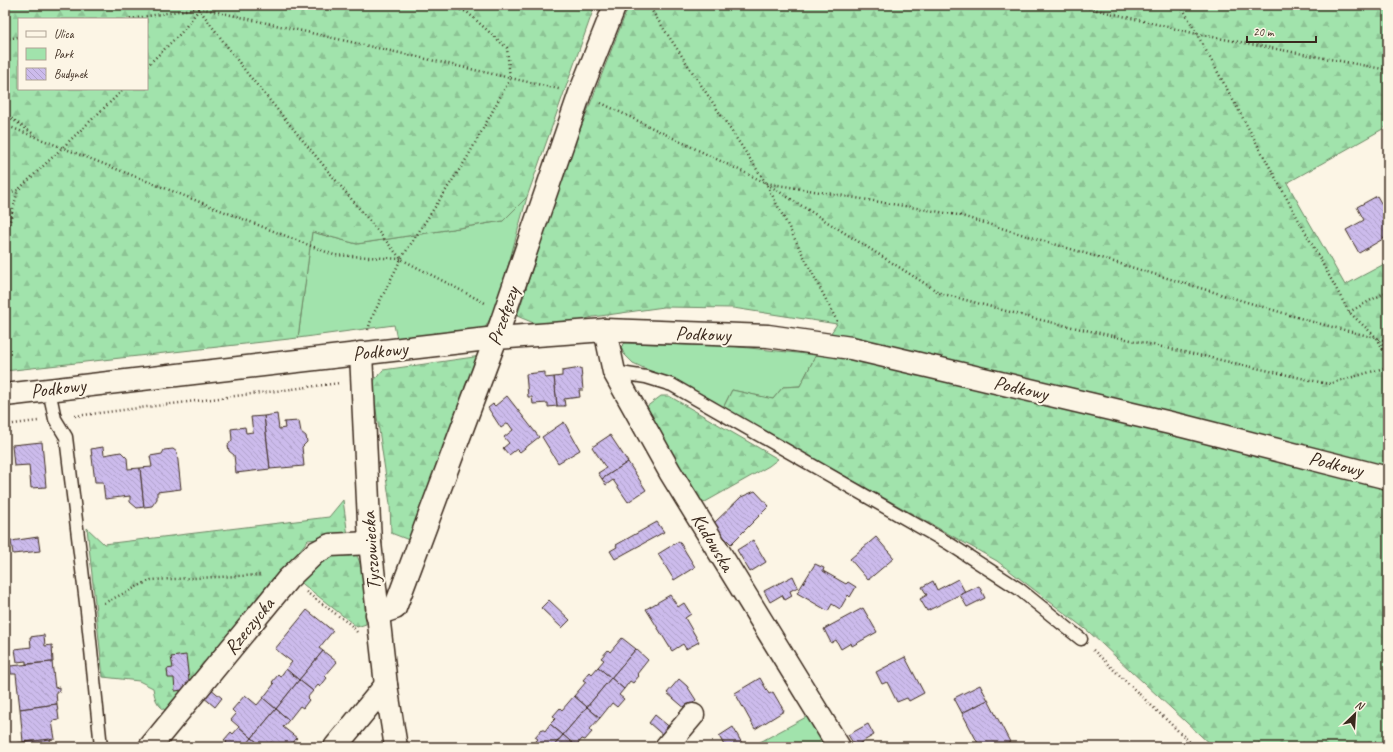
<svg xmlns="http://www.w3.org/2000/svg" width="1393" height="752" font-family="Caveat,sans-serif">
<defs>
<pattern id="forest-firs" width="22" height="20" patternUnits="userSpaceOnUse"><rect width="22" height="20" fill="#a1e3ac"/><path d="M5 1l3.5 6h-7zM16 11l3.5 6h-7z" fill="#8cc394"/></pattern>
<pattern id="building-back-hatch" width="6" height="6" patternUnits="userSpaceOnUse"><rect width="6" height="6" fill="#ccbbec"/><path d="M-1 5l2 2M0 0l6 6M5-1l2 2" fill="none" stroke="#b0a1ca"/></pattern>
</defs>
<rect width="100%" height="100%" fill="#fcf5e5"/>
<filter id="ink" filterUnits="userSpaceOnUse"><feTurbulence type="fractalNoise" baseFrequency=".025" numOctaves="2"/><feDisplacementMap in="SourceGraphic" scale="8" xChannelSelector="R" yChannelSelector="G"/><feConvolveMatrix kernelMatrix="1 2 1 2 8 2 1 2 1" color-interpolation-filters="sRGB"/></filter>
<g filter="url(#ink)">
<!-- green -->
<g fill="#a1e3ac" stroke="#6e8665">
<path d="M527,197L498,303L484,330L397,339L394,325L298,338L312,232L357,244L503,221Z"/>
<path d="M625,343L730,346L816,355L800,386L783,387L773,399L732,390L723,408L716,402L633,363L624,354L621,347Z"/>
<path d="M808,716L827,747H751Z"/>
</g>
<!-- forest -->
<g fill="url(#forest-firs)" stroke="#6e8665" fill-rule="evenodd">
<path d="M5,5H595L527,197L503,221L357,244L312,232L298,338L5,371ZM19,19H147V89H19Z"/>
<path d="M629,5H1388V126L1287,183L1345,285L1388,262V747H1213L1089,632L997,561L723,408L732,390L773,399L783,387L800,386L816,355L837,324L733,308L664,307L593,317L566,324H536L517,316L565,168Z"/>
<path d="M481,356L409,540L391,533L390,504L372,383L383,370Z"/>
<path d="M661,396H669L778,459L769,466L698,506L642,410Z"/>
<path d="M343,500L348,536L308,540L170,713C158,707 155,701 153,688L139,681L103,677L87,528L104,544L329,517Z"/>
<path d="M353,550C366,563 364,605 366,624L357,627L299,581L317,559Z"/>
</g>
<!-- building -->
<g fill="url(#building-back-hatch)" stroke="#3b2a1e">
<path d="M1377,196L1388,215V236L1359,253L1346,230L1364,220L1357,207Z"/>
<path d="M581,368L583,390H579L580,397L564,399L565,406H557L554,377L562,376V371Z"/>
<path d="M545,372V378L554,377L557,406L548,407V403L533,404L532,397H528L526,374Z"/>
<path d="M507,396L539,437L520,452L517,449L509,455L503,448L509,443L504,437L513,430L508,423L501,428L488,408L493,404L495,406Z"/>
<path d="M277,414L279,429L285,428L284,422L299,421L301,432L306,436L307,442L302,447L304,466L270,469L264,416Z"/>
<path d="M264,416L270,469L236,473L234,455L229,451L228,445L232,440L231,429L245,427L246,433L253,432L251,417Z"/>
<path d="M564,422L580,450L558,463L542,437Z"/>
<path d="M610,435L628,462L602,479L598,473L606,468L592,447Z"/>
<path d="M42,442L46,487L31,488L29,465L14,466L12,445Z"/>
<path d="M103,447L104,455L121,452L127,458L128,469L140,468L144,507L137,508L130,502V496L105,499L103,482H95L91,449Z"/>
<path d="M173,449L177,452L181,489L157,492V499L152,506L144,507L140,468L152,467L150,456L162,454L164,450Z"/>
<path d="M628,462L646,490L628,502L613,480L606,485L602,479Z"/>
<path d="M755,491L769,506L731,544L712,525L741,497Z"/>
<path d="M657,522L664,532L615,559L610,551L617,547L616,545Z"/>
<path d="M38,537L40,551L13,554L11,541Z"/>
<path d="M876,537L894,558L868,580L850,559Z"/>
<path d="M753,540L766,562L750,572L737,550Z"/>
<path d="M679,541L695,567L674,580L658,554Z"/>
<path d="M815,564L824,568L823,571L846,584L848,582L856,587L850,597L848,595L840,609L832,604L828,611L797,593Z"/>
<path d="M793,576L798,587L790,591L792,596L785,600L782,595L770,602L764,591Z"/>
<path d="M958,579L965,592L927,611L920,599L927,595L922,587L933,581L937,590Z"/>
<path d="M979,586L985,598L967,607L960,595Z"/>
<path d="M670,595L678,607L684,603L691,614L685,618L699,642L686,649L683,644L672,651L646,609Z"/>
<path d="M549,600L570,620L562,628L541,608Z"/>
<path d="M863,608L877,632L852,646L851,643L841,649L836,640L831,643L824,629Z"/>
<path d="M307,610L333,631L319,648L323,651L299,680L286,669L292,662L275,649Z"/>
<path d="M44,635L45,646L52,645L53,662L26,664V661L17,662L15,649L31,647L30,637Z"/>
<path d="M622,638L636,649L611,678L598,667L604,660L601,658L608,650L610,652Z"/>
<path d="M636,649L648,660L637,674L639,676L633,683L630,681L624,689L611,678Z"/>
<path d="M323,651L337,662L325,676L327,678L320,687L318,685L313,691L299,680Z"/>
<path d="M186,655L190,689L175,691L174,678H168L167,669L173,668L171,657Z"/>
<path d="M905,657L924,693L909,701L907,698L897,702L887,682L882,684L876,672Z"/>
<path d="M52,662L55,688L59,687V692H56L57,704L20,709L16,674H11L10,666Z"/>
<path d="M598,667L611,678L587,707L574,696L586,682L583,680L590,672L592,674Z"/>
<path d="M286,669L299,680L276,709L263,698L274,684L272,682L278,675L280,677Z"/>
<path d="M611,678L624,689L619,695L624,699L617,707L612,703L600,718L587,707Z"/>
<path d="M760,678L769,694L773,692L784,711L755,729L735,693Z"/>
<path d="M679,679L687,686L696,700L687,710L667,693Z"/>
<path d="M299,680L313,691L307,698L309,700L303,708L300,706L289,720L276,709Z"/>
<path d="M980,685L988,700L962,713L954,698Z"/>
<path d="M210,688L222,698L215,707L203,697Z"/>
<path d="M245,695L257,705L263,698L276,709L252,738L231,720L236,714L232,710Z"/>
<path d="M574,696L587,707L563,735L550,724L556,718L553,716L560,708L562,710Z"/>
<path d="M988,700L1010,742L1000,747H980L962,713Z"/>
<path d="M57,704L59,720L52,721L55,739L23,742L20,709Z"/>
<path d="M587,707L600,718L589,730L592,732L585,740L582,739L576,746L563,735Z"/>
<path d="M276,709L289,720L283,727L297,738L289,747H277L271,742L267,747H263L252,738Z"/>
<path d="M655,715L672,729L665,737L649,723Z"/>
<path d="M550,724L563,735L553,747H531L538,739L535,737L542,729L545,731Z"/>
<path d="M868,724L874,735L855,746L848,735Z"/>
<path d="M239,727L252,738L245,747H222L227,742L224,740L231,732L233,734Z"/>
<path d="M733,727L744,747H725L719,736Z"/>
<path d="M563,735L576,746V747H553Z"/>
<path d="M252,738L263,747H245Z"/>
<path d="M50,739L51,747H18V743Z"/>
</g>
<g fill="none" stroke-linecap="round" stroke-linejoin="round">
<!-- lane casing -->
<g stroke="#3b2a1e" stroke-width="15">
<g id="lane">
<path d="M614,372L646,377L672,385L948,543L1019,589L1081,639"/>
<path d="M49,390L55,419L66,437L87,611L101,747"/>
</g>
</g>
<!-- street casing -->
<g stroke="#3b2a1e" stroke-width="25">
<g id="street">
<path d="M605,330L614,372L670,472L839,747"/>
<path d="M361,353L370,543L386,685L396,747"/>
<path d="M5,395L496,338L605,330L768,336L851,348L1183,426L1388,478"/>
<path d="M377,614L395,608L496,338L580,93L615,5"/>
<path d="M150,747L288,579L315,553L330,545L370,543"/>
<path d="M335,747L386,685"/>
<path d="M666,747L693,715"/>
</g>
</g>
<!-- path -->
<g stroke="#3b2a1e" stroke-width="2.5" stroke-dasharray="1 3" stroke-linecap="butt">
<path d="M187,5L559,89"/>
<path d="M196,5L247,73L401,259L485,303"/>
<path d="M648,5L766,183L838,323"/>
<path d="M1077,5L1197,34L1388,70"/>
<path d="M1181,5L1349,312L1378,339L1388,361"/>
<path d="M130,19L197,8"/>
<path d="M5,39L19,37"/>
<path d="M147,66L181,33L200,8"/>
<path d="M601,103L766,183L958,215L1313,322L1388,341"/>
<path d="M5,114L35,135"/>
<path d="M5,125L334,255L401,259"/>
<path d="M767,184L940,293L1032,318L1328,384L1388,367"/>
<path d="M5,194L18,190L124,89"/>
<path d="M5,240L18,190"/>
<path d="M1349,312L1388,291"/>
<path d="M368,330L372,317L401,259L467,158L510,79L507,48L467,12L447,5"/>
<path d="M1379,341L1388,348"/>
<path d="M75,416L340,383"/>
<path d="M5,425L38,421"/>
<path d="M306,592L351,625L357,632"/>
<path d="M104,603L151,580L262,575"/>
<path d="M1093,650L1195,747"/>
</g>
<!-- lane -->
<use href="#lane" stroke="#fcf5e5" stroke-width="12"/>
<!-- street -->
<use href="#street" stroke="#fcf5e5" stroke-width="22"/>
</g>
</g>
<g text-anchor="middle" dominant-baseline="central" stroke-width="4" stroke-linejoin="round" paint-order="stroke">
<!-- street labels -->
<g font-size="20" fill="#3b2a1e" stroke="#fcf5e5">
<text transform="translate(503 316) rotate(-71)">Przełęczy</text>
<text transform="translate(703 334) rotate(2)">Podkowy</text>
<text transform="translate(380 351) rotate(-6)">Podkowy</text>
<text transform="translate(58 388) rotate(-7)">Podkowy</text>
<text transform="translate(1021 388) rotate(13)">Podkowy</text>
<text transform="translate(1336 464) rotate(14)">Podkowy</text>
<text transform="translate(713 542) rotate(59)">Kudowska</text>
<text transform="translate(371 551) rotate(-94)">Tyszowiecka</text>
<text transform="translate(249 626) rotate(-51)">Rzeczycka</text>
</g>
</g>
<!-- margin -->
<rect width="1393" height="752" fill="none" stroke="#fcf5e5" stroke-width="20"/>
<rect x="10" y="10" width="1373" height="732" fill="none" stroke="#3b2a1e" stroke-width="1.5" filter="url(#ink)"/>
<!-- legend -->
<rect x="18" y="18" width="130" height="72" fill="#fcf5e5" stroke="#afa495"/>
<rect x="26" y="31" width="20" height="6" fill="#fcf5e5" stroke="#afa495"/>
<text x="54" y="38" font-size="12" fill="#3b2a1e">Ulica</text>
<rect x="26" y="48" width="20" height="12" fill="#a1e3ac" stroke="#afa495"/>
<text x="54" y="58" font-size="12" fill="#3b2a1e">Park</text>
<rect x="26" y="68" width="20" height="12" fill="url(#building-back-hatch)" stroke="#afa495"/>
<text x="54" y="78" font-size="12" fill="#3b2a1e">Budynek</text>
<!-- north arrow -->
<g transform="translate(1355 714) rotate(25)" stroke="#fcf5e5" stroke-width="3" paint-order="stroke">
<path d="M0-3L7 15L0 10L-7 15Z" fill="#3b2a1e"/>
<text y="-6" font-size="11" font-weight="bold" text-anchor="middle" fill="#3b2a1e">N</text>
</g>
<!-- scale -->
<path d="M1247 36v6h69v-6" fill="none" stroke="#3b2a1e" stroke-width="2"/>
<text x="1253" y="36" font-size="12" fill="#3b2a1e" stroke="#fcf5e5" stroke-width="3" paint-order="stroke">20 m</text>
</svg>
